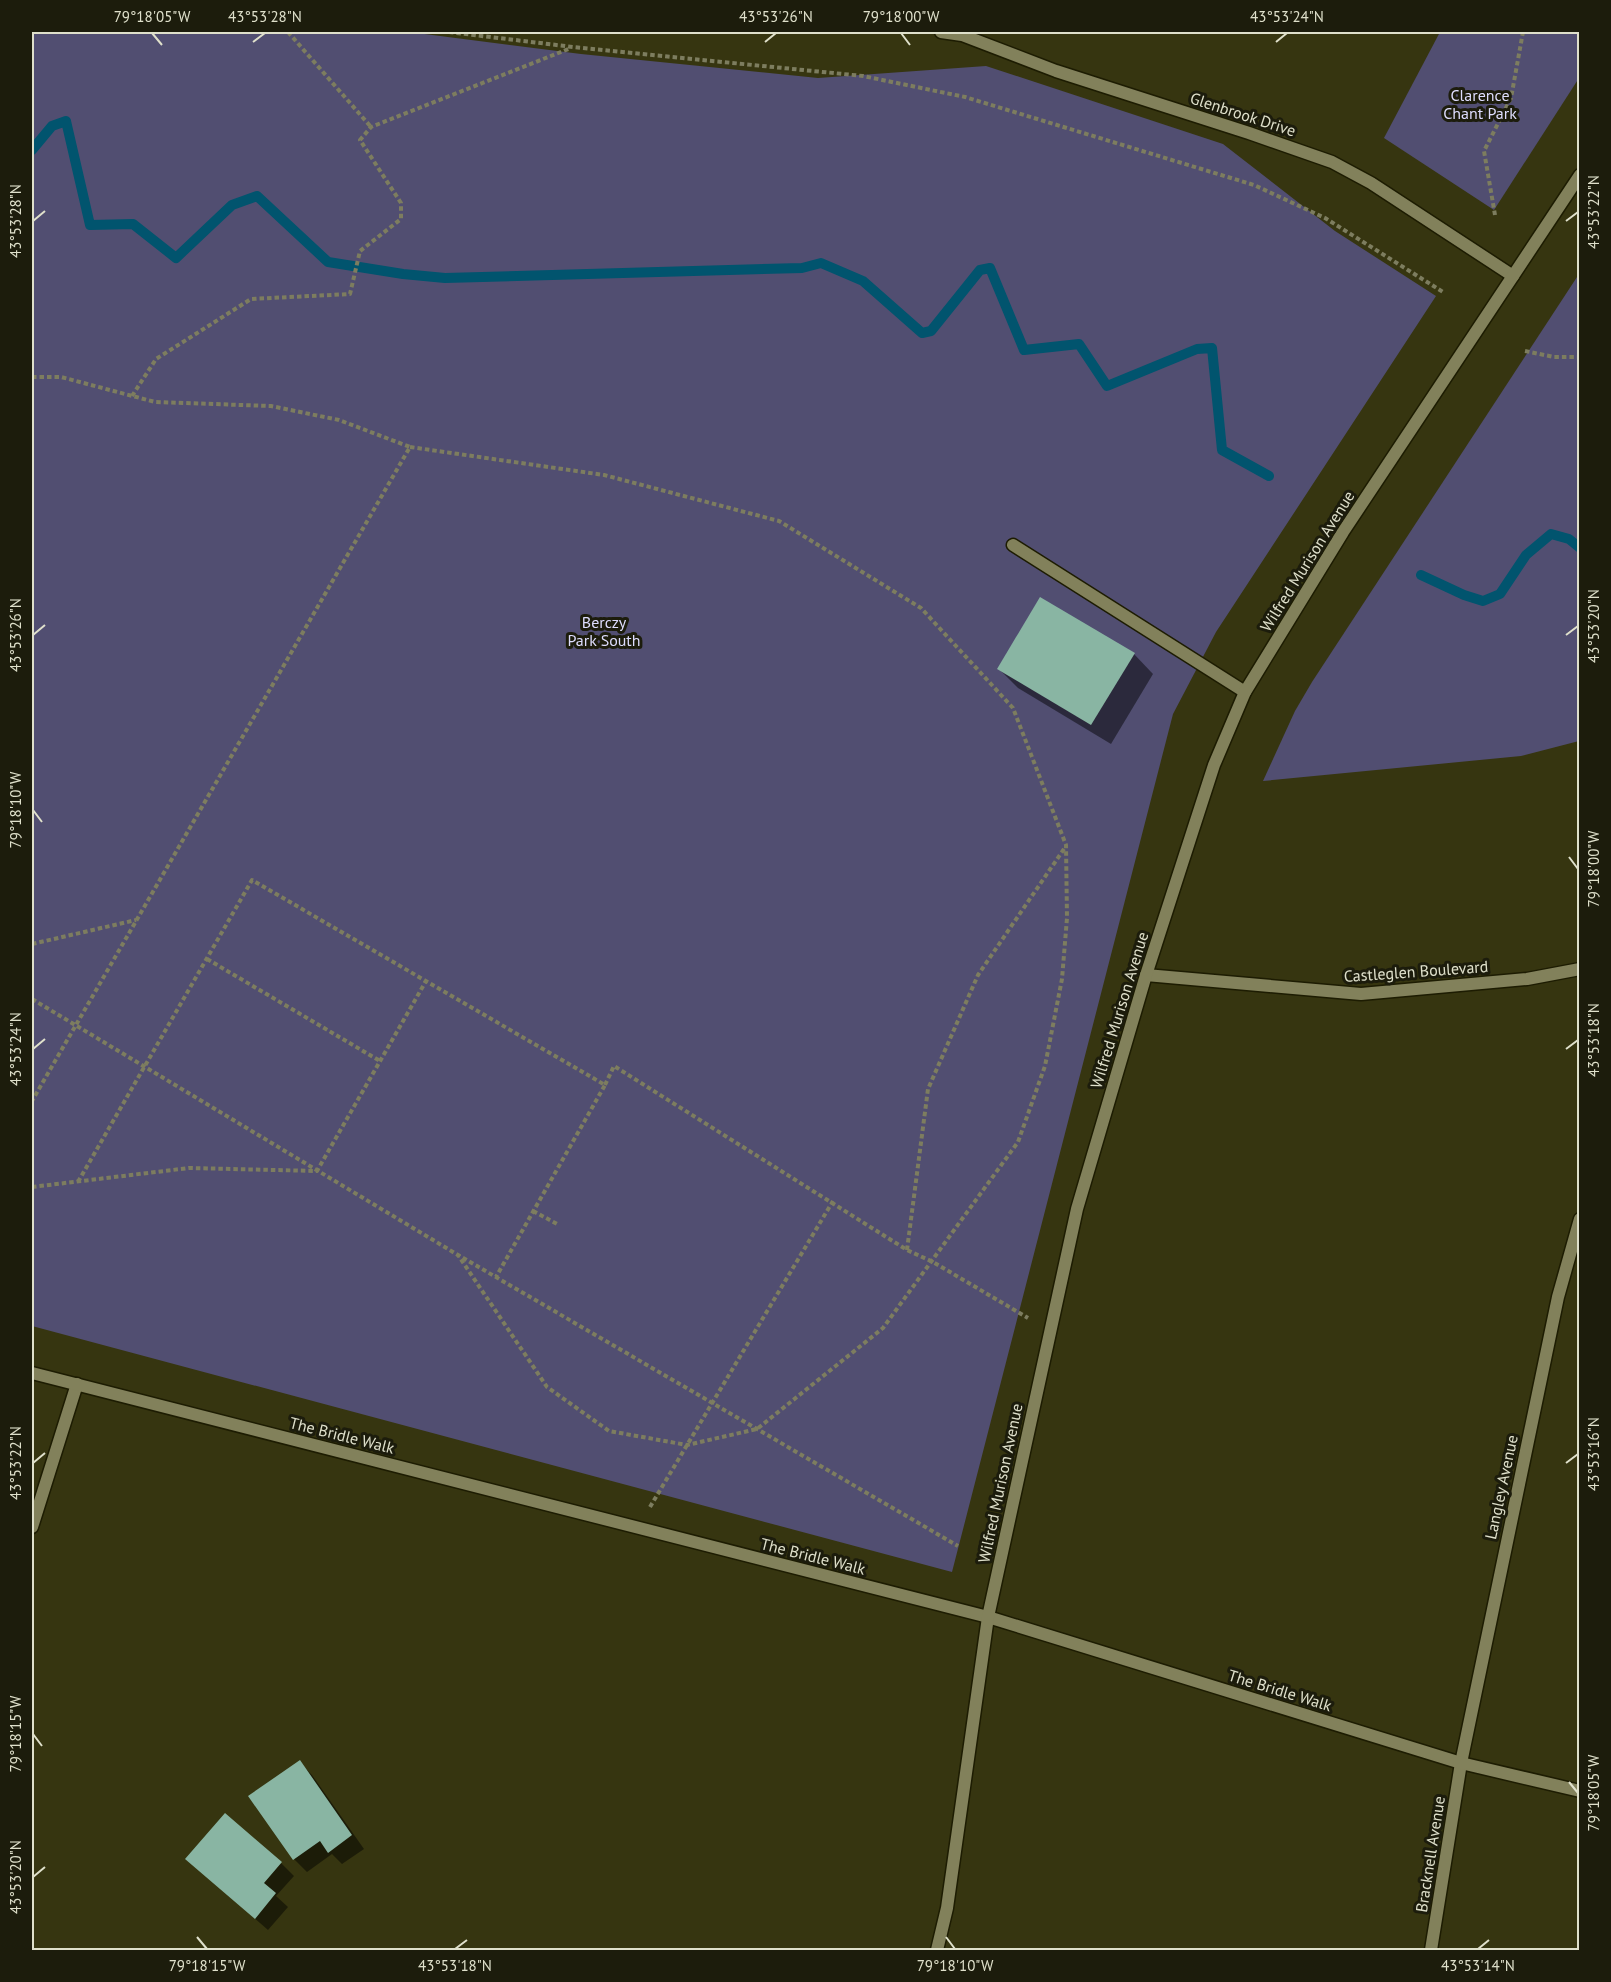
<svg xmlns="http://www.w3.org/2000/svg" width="1611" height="1982" font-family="'PT Sans',sans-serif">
<rect width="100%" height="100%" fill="#363510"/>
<!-- green -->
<g fill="#514e71">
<path d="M32,32H409L581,54L818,78L986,66L1223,144L1335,231L1436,296L1216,632L1173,714L952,1572L32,1326Z"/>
<path d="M1440,32H1579V78L1494,210L1384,138Z"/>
<path d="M1579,274V741L1521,756L1263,781L1295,711L1312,682Z"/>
</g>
<!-- shadow -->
<g fill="#0007">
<path d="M1134,654L1153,674L1111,744L1018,688L999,669Z"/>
<path d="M299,1762L312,1775L364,1849L342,1864L332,1854L307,1872L294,1859Z"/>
<path d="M187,1859L281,1863L294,1876L276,1896L288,1907L268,1930Z"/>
</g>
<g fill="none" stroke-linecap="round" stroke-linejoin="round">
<!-- stream -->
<g stroke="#01546e" stroke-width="10">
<path d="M32,150L52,126L66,121L90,225L133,224L176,258L232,205L257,196L328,262L403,274L445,278L802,268L821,263L863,281L922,333L931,331L980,270L990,268L1024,350L1079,344L1107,386L1197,349L1212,348L1222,450L1269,476"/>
<path d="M1421,575L1464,595L1483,601L1500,594L1526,555L1551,534L1569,539L1580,548"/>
</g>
</g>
<!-- building -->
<g fill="#89b5a3">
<path d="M1040,597L1135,653L1091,725L997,669Z"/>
<path d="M300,1760L352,1835L328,1853L320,1841L293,1860L248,1796Z"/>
<path d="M225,1813L282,1862L264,1883L276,1893L255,1919L185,1859Z"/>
</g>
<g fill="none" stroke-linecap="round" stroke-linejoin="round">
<!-- service casing -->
<g stroke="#1d1c02" stroke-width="15">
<path id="service" d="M1013,545L1245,692"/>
</g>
<!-- minor casing -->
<g stroke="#1d1c02" stroke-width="15">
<g id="minor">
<path d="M941,32L962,35L1056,71L1249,133L1332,162L1371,183L1513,276"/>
<path d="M1146,975L1361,994L1527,979L1580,969"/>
<path d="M32,1527L77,1384"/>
<path d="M1431,1950L1461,1763L1558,1297L1580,1219"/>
</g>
</g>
<!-- tertiary casing -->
<g stroke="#1d1c02" stroke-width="15">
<g id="tertiary">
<path d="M32,1373L988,1617L1461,1763L1580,1791"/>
<path d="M937,1950L947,1908L988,1617L1077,1209L1146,975L1214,765L1245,692L1343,532L1580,175"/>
</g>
</g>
<!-- path -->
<g stroke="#7d7d5f" stroke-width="4" stroke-dasharray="4.5 3" stroke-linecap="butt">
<path d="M288,32L371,127"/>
<path d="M449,32L573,47L863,76L965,97L1254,185L1325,218L1443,292"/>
<path d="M1495,215L1484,151L1511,98L1523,32"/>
<path d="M1525,351L1554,357H1580"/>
<path d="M32,377H61L155,402L271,406L339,420L410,447L32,1101"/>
<path d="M132,396L156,359L251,299L350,294L360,251L401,219V203L360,140L371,127L571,48"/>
<path d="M410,447L604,475L779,521L921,608L1013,708L1066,845L1067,918L1062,979L1045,1066L1018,1142L883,1328L757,1429L687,1445L609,1431L547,1387L458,1255"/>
<path d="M32,944L136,920"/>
<path d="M207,959L380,1061"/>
<path d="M32,999L458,1255L958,1546"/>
<path d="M605,1085L614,1066L907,1250L933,1262L1028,1318"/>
<path d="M78,1182L252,880L605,1085L496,1277"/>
<path d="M32,1187L189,1168L317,1171L426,981"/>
<path d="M533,1211L559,1225"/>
<path d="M907,1250L928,1089L978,975L1066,846"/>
<path d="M650,1507L833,1201"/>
</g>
<!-- service -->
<use href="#service" stroke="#82815b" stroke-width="12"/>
<!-- minor -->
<use href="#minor" stroke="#82815b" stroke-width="12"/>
<!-- tertiary -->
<use href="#tertiary" stroke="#82815b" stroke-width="12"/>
</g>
<!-- ticks -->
<path fill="none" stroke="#dfe0cb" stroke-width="2" d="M152,33L162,45M901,33L910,45M253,42L265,33M765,42L776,33M1276,42L1287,33M33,221L45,211M1566,221L1578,212M33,635L45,625M1566,635L1578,626M33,810L42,822M1569,857L1578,869M33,1049L45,1039M1566,1049L1578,1040M33,1463L45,1453M1566,1463L1578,1454M33,1734L42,1746M1569,1782L1578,1793M33,1877L45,1867M197,1937L207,1949M946,1937L955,1949M455,1949L467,1940M1478,1949L1489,1940"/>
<g text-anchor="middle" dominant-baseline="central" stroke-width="6" stroke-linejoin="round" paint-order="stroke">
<!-- park labels -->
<g font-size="16" fill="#deddfe" stroke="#1c1c0c">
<text x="1480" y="95">Clarence<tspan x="1480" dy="18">Chant Park</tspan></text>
<text x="604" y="622">Berczy<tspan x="604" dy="18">Park South</tspan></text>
</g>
<!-- street labels -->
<g font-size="16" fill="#dfe0cb" stroke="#1c1c0c">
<text transform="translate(1243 114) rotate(18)">Glenbrook Drive</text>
<text transform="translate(1307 561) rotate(-58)">Wilfred Murison Avenue</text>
<text transform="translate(1416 971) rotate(-4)">Castleglen Boulevard</text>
<text transform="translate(1119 1010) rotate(-73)">Wilfred Murison Avenue</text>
<text transform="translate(342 1435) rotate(14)">The Bridle Walk</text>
<text transform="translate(1000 1483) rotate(-78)">Wilfred Murison Avenue</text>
<text transform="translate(1501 1487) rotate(-78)">Langley Avenue</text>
<text transform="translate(813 1556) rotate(14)">The Bridle Walk</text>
<text transform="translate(1280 1690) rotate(17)">The Bridle Walk</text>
<text transform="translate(1430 1854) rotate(-81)">Bracknell Avenue</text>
</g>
</g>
<!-- border -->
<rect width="1611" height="1982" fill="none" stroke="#1c1c0c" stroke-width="66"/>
<rect x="33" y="33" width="1545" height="1916" fill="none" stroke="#dfe0cb" stroke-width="2"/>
<g font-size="15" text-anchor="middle" fill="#dfe0cb">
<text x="152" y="22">79°18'05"W</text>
<text x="265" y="22">43°53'28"N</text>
<text x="776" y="22">43°53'26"N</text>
<text x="901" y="22">79°18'00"W</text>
<text x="1287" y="22">43°53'24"N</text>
<text transform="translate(1594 212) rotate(-90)" y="5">43°53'22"N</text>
<text transform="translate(16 221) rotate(-90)" y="5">43°53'28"N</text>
<text transform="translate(1594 626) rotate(-90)" y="5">43°53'20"N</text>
<text transform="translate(16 635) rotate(-90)" y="5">43°53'26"N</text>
<text transform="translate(16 810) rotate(-90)" y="5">79°18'10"W</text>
<text transform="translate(1594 869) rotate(-90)" y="5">79°18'00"W</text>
<text transform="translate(1594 1040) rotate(-90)" y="5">43°53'18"N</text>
<text transform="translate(16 1049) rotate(-90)" y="5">43°53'24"N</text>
<text transform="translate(1594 1454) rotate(-90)" y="5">43°53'16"N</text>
<text transform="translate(16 1463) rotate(-90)" y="5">43°53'22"N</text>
<text transform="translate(16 1734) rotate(-90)" y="5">79°18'15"W</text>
<text transform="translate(1594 1793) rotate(-90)" y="5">79°18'05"W</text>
<text transform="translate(16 1877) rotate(-90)" y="5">43°53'20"N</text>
<text x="207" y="1971">79°18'15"W</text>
<text x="455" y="1971">43°53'18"N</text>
<text x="955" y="1971">79°18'10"W</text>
<text x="1478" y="1971">43°53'14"N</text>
</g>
</svg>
